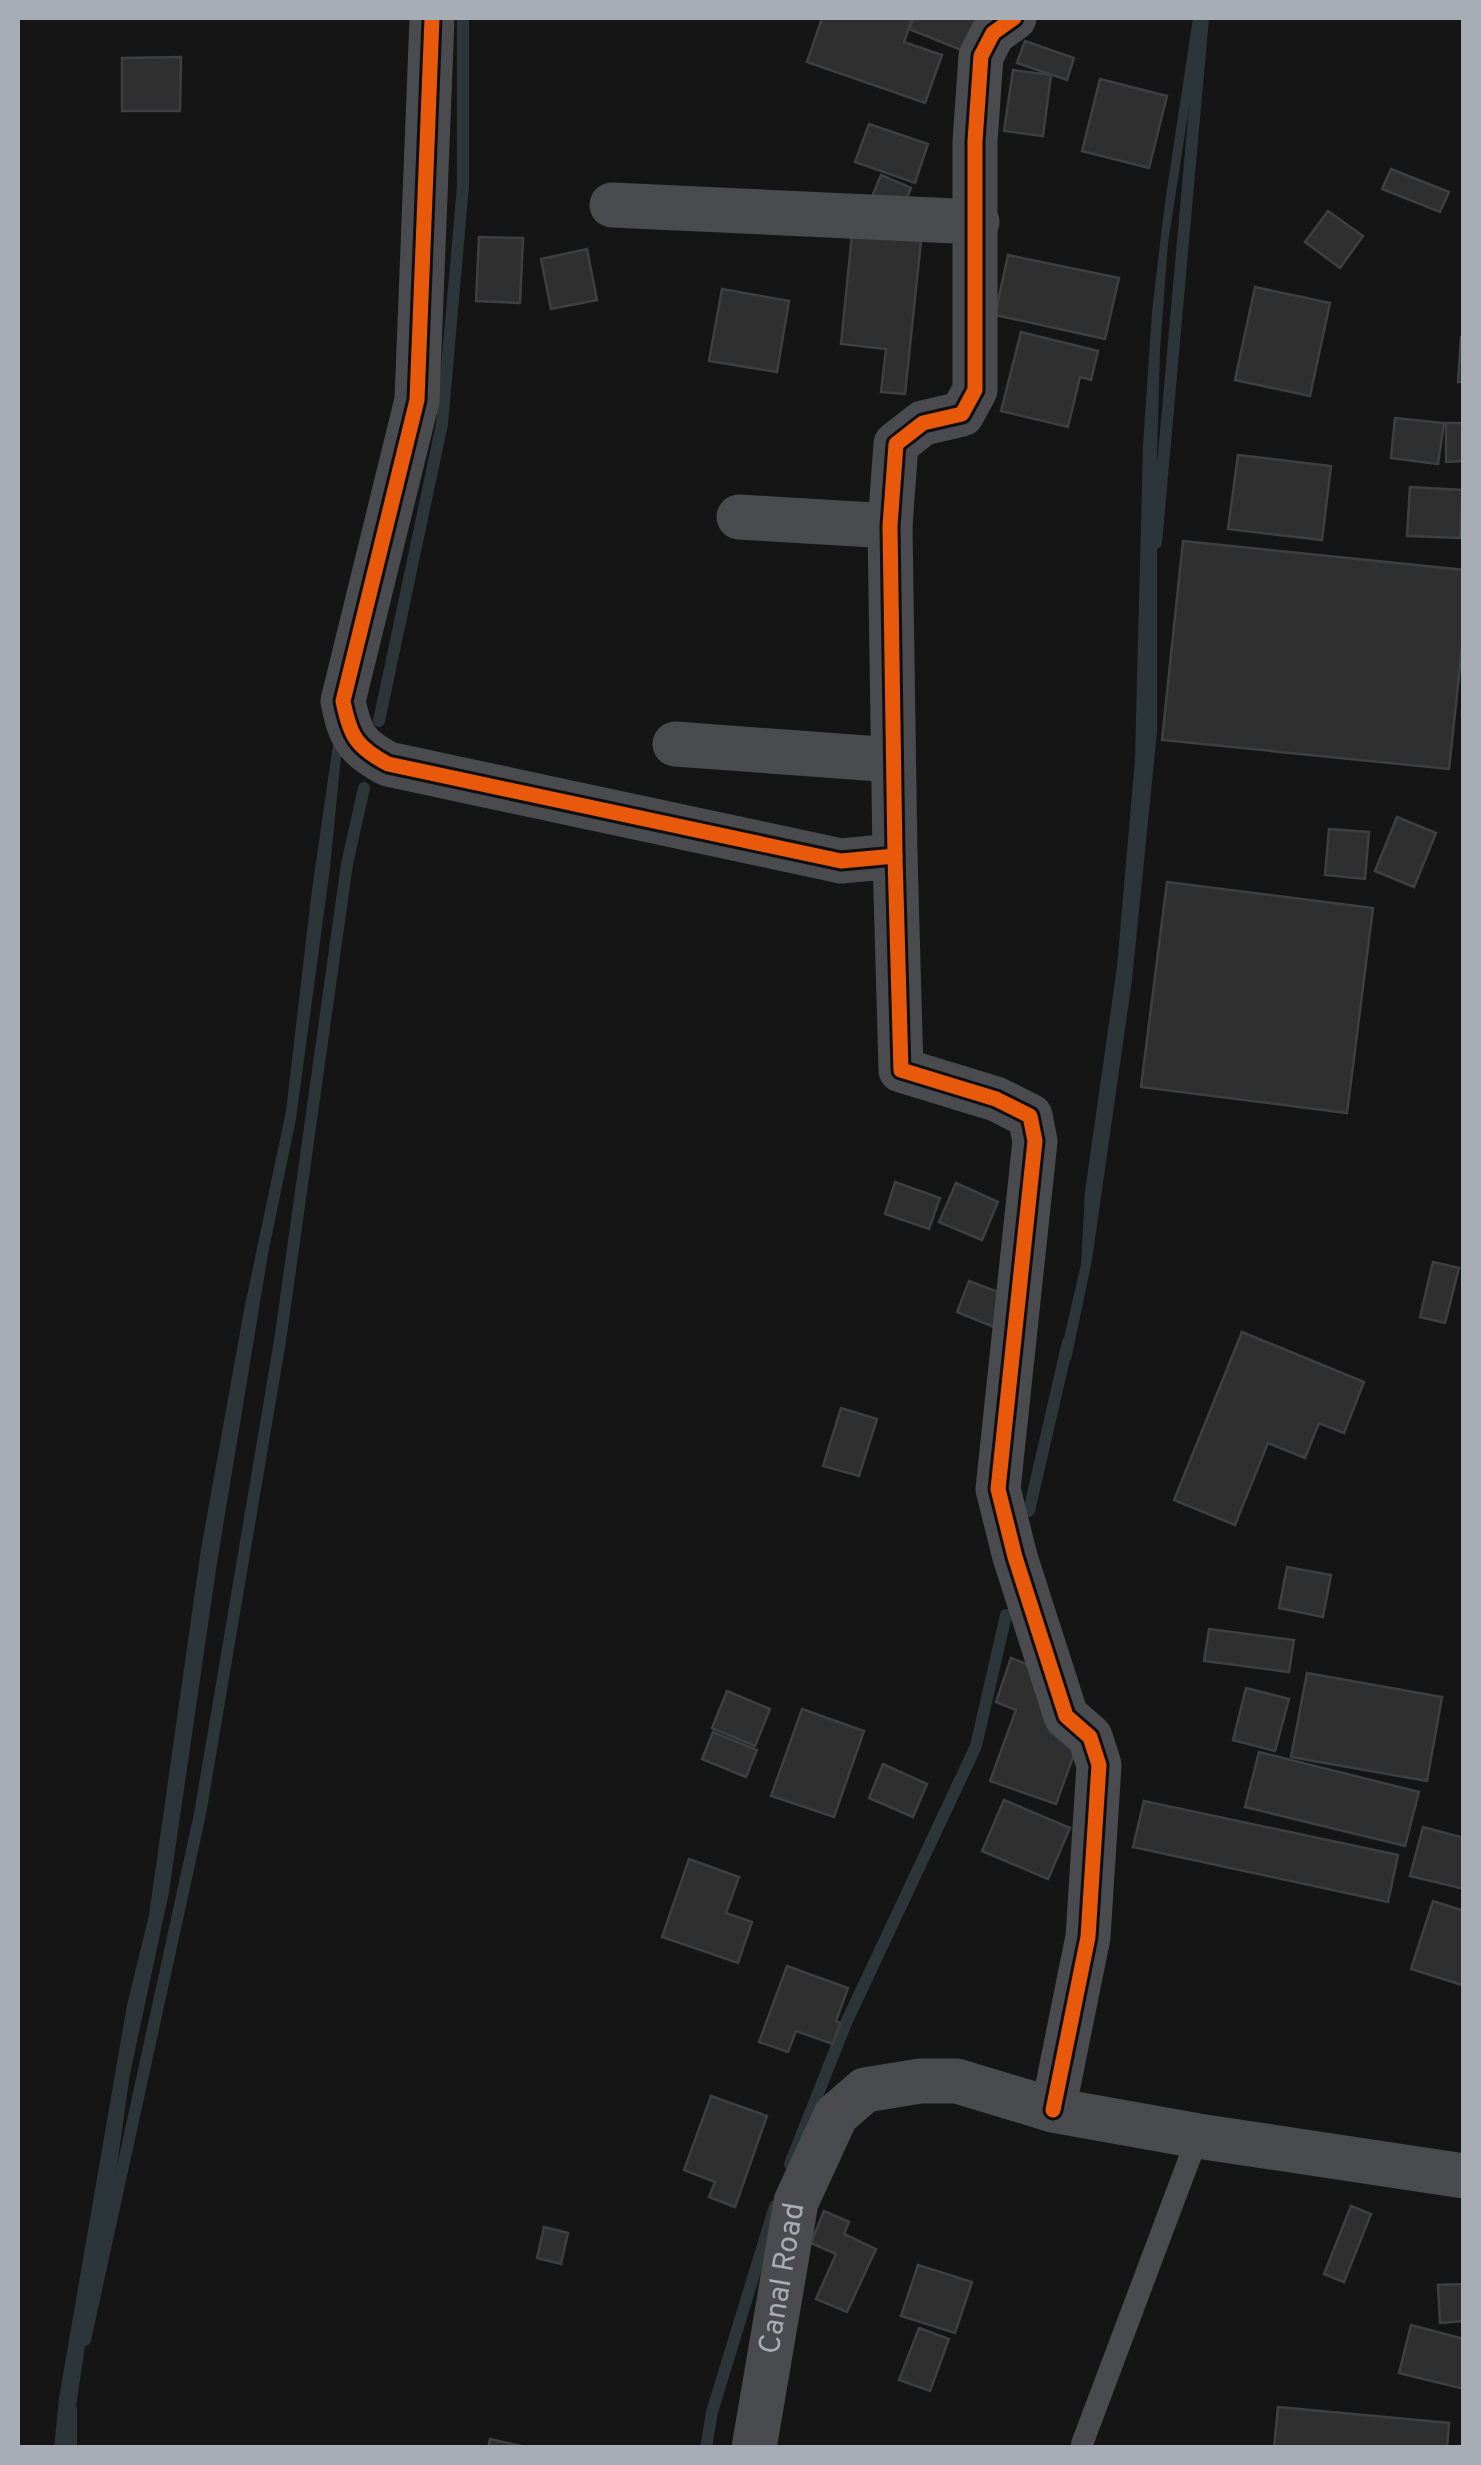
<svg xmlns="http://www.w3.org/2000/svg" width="1481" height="2465" font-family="Overpass,sans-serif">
<rect width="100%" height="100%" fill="#151515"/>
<!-- water -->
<g fill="#2c353a">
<path d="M1193,18H1203L1168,243L1160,351L1157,458V732L1132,980L1092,1260L1071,1360L1061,1351L1081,1264L1085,1191L1117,967L1135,759L1143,445L1152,312L1165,202Z"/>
<path d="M338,710L343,737L330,868L296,1119L268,1254L217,1563L169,1892L130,2074L105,2250L88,2326L70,2447L54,2448L59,2398L127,2005L149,1915L201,1549L244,1310L286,1111L311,897Z"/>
</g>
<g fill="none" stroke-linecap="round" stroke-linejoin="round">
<!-- stream -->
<g stroke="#2c353a" stroke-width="12">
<path d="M1156,543L1203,18"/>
<path d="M379,721L442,424L463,186V18"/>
<path d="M1029,1511L1068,1342"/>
<path d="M790,2164L846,2023L976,1746L1006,1615"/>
<path d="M85,2340L200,1814L280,1341L347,864L364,788"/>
<path d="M71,2409V2448"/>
<path d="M706,2448L712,2412L775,2206"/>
</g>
</g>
<!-- building -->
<g fill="#2f2f30" stroke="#3d3f41" stroke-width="2.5">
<path d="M822,18L912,19L904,42L942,55L925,103L807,62Z"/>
<path d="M914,18H981L966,52L909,29Z"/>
<path d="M1025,41L1074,58L1067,80L1017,63Z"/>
<path d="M181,57L180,111H122V58Z"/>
<path d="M1013,70L1051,75L1043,136L1004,131Z"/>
<path d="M1100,79L1167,96L1149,168L1082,151Z"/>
<path d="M869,124L928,144L915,183L855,162Z"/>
<path d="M1391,169L1449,192L1440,212L1382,189Z"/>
<path d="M881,175L911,188L901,212L871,199Z"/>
<path d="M1328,211L1363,236L1340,268L1305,242Z"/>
<path d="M852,234L921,241L905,394L881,392L886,349L841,344Z"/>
<path d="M479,237L523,238L520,303L476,301Z"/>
<path d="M587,249L597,300L551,309L541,259Z"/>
<path d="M1008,255L1119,278L1105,339L995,315Z"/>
<path d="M1255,287L1330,303L1310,396L1235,380Z"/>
<path d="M722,289L789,301L777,372L709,361Z"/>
<path d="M1021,332L1098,351L1091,380L1080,377L1068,427L1001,411Z"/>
<path d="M1461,337H1464V382H1458Z"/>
<path d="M1395,418L1444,423L1438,464L1391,458Z"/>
<path d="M1446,423H1464V461L1446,462Z"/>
<path d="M1238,455L1331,466L1322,540L1228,529Z"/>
<path d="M1410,487L1463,490L1460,538L1407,536Z"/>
<path d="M1183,541L1464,570V629L1449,769L1162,740Z"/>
<path d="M1397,817L1436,833L1414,887L1375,871Z"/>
<path d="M1329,829L1369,832L1365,879L1325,875Z"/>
<path d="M1167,882L1373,908L1347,1113L1141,1087Z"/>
<path d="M895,1182L940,1198L929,1229L885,1214Z"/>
<path d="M956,1183L998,1202L982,1240L939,1222Z"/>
<path d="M1433,1262L1459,1268L1445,1323L1420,1317Z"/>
<path d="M969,1281L1011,1297L999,1329L957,1312Z"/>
<path d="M1242,1332L1364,1382L1344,1433L1319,1423L1305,1458L1268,1443L1235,1525L1174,1500Z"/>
<path d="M841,1408L877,1419L859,1476L823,1466Z"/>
<path d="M1287,1567L1331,1575L1323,1617L1279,1608Z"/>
<path d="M1209,1629L1294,1640L1289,1672L1204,1661Z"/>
<path d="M1011,1658L1034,1667L1050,1732L1077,1746L1056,1804L990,1781L1016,1710L996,1702Z"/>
<path d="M1307,1673L1442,1697L1427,1781L1291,1757Z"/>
<path d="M1246,1688L1289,1699L1275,1751L1233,1740Z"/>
<path d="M727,1691L770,1709L755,1746L712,1728Z"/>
<path d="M802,1709L864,1731L834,1817L771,1796Z"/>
<path d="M713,1732L757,1750L746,1777L702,1759Z"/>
<path d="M1259,1752L1419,1792L1405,1846L1245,1807Z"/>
<path d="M883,1764L927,1784L913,1817L869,1798Z"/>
<path d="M1004,1800L1070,1828L1048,1879L982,1851Z"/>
<path d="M1144,1801L1398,1855L1388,1902L1133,1847Z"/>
<path d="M1423,1827L1464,1838V1889L1410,1876Z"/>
<path d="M689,1859L739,1877L726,1913L752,1922L738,1963L662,1937Z"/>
<path d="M1433,1901L1464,1911L1462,1985L1411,1969Z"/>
<path d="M787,1966L848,1988L836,2021L840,2023L833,2044L796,2031L788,2052L759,2042Z"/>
<path d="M711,2096L767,2116L735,2207L709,2197L715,2182L684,2170Z"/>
<path d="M1351,2206L1371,2214L1344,2282L1324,2274Z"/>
<path d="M824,2211L849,2222L844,2234L876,2249L847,2312L816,2299L836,2254L811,2243Z"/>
<path d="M544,2227L568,2233L561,2264L537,2258Z"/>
<path d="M918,2265L972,2282L955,2333L901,2316Z"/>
<path d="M1464,2284V2321L1440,2323L1438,2285Z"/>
<path d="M1411,2325L1464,2339V2389L1399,2373Z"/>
<path d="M919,2328L949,2339L930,2391L899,2380Z"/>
<path d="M1278,2407L1449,2423L1447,2448H1274Z"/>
<path d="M490,2439L530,2448H488Z"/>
</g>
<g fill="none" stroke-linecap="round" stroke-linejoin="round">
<!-- service -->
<path stroke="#4a4b4e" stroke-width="22" d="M1082,2444L1198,2136"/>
<!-- minor -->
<g stroke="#4a4b4e" stroke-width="45">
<path d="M432,18L417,400L343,701C350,736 356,747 388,764L841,861L895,856L890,526L896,444L923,423L962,414L975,390V141L981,56L993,33L1014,18"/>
<path d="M612,205L977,222"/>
<path d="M739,517L890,526"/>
<path d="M675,744L893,760"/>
<path d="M895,856L901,1070L996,1099L1030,1116L1035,1141L998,1489L1015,1557L1066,1716L1090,1737L1099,1765L1088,1937L1053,2110"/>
<path id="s1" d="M754,2448L796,2202L836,2115L865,2090L920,2081H957L1053,2110L1198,2136L1464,2176"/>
</g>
<!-- cycleway casing -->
<g stroke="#0f0f11" stroke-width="21">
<g id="cycleway">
<path d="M432,18L417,400L343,701C350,736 356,747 388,764L841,861L895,856L890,526L896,444L923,423L962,414L975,390V141L981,56L993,33L1014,18"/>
<path d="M895,856L901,1070L996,1099L1030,1116L1035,1141L998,1489L1015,1557L1066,1716L1090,1737L1099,1765L1088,1937L1053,2110"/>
</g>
</g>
<!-- cycleway -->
<use href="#cycleway" stroke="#e8590c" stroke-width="15"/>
</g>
<g text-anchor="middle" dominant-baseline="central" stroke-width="8" stroke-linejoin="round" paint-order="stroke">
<!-- street labels -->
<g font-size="30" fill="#a7adb5" stroke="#0f0f11">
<text stroke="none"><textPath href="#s1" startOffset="172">Canal Road</textPath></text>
</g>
</g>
<!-- border -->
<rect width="1481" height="2465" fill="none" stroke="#a7adb5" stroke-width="40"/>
</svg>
